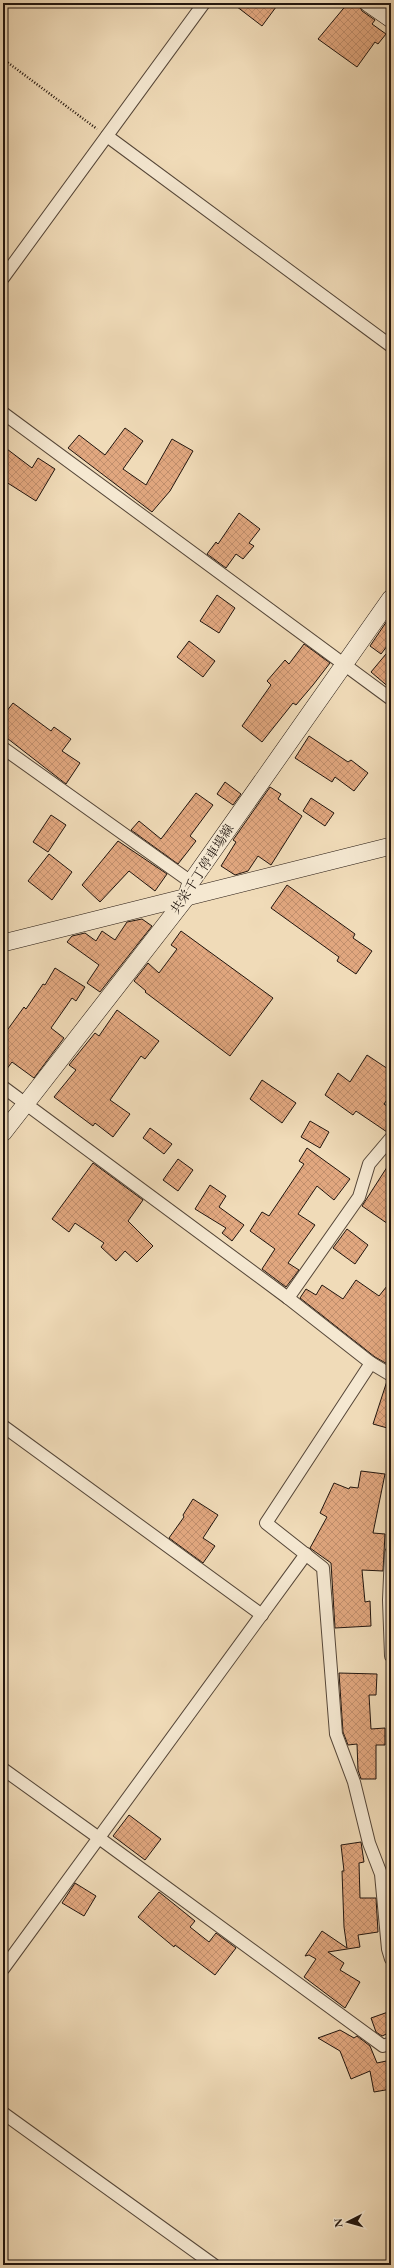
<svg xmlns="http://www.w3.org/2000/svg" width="394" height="2268" font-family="'EB Garamond','Noto Serif JP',serif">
<defs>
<pattern id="building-cross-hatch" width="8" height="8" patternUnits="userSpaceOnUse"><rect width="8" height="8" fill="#e1a77f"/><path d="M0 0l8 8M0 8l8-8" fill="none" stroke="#c18f6d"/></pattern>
</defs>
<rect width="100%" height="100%" fill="#f0dbb8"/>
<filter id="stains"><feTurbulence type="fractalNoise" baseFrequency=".005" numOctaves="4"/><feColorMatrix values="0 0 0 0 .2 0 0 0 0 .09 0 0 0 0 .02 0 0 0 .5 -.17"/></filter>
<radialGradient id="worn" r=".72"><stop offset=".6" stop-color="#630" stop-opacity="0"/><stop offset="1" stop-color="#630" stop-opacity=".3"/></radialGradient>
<!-- building -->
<g fill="url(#building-cross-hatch)" stroke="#21150e">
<path d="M232,3H279L262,26Z"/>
<path d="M348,3H358L362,11L375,20L372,24L386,34L378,44L375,42L357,67L318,39Z"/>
<path d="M125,428L143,441L123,469L146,485L172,439L193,451L170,491L152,512L68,448L79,435L105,455Z"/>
<path d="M3,446L32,468L38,458L55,469L36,501L3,480Z"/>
<path d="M239,513L260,529L249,543L254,546L243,559L236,554L226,568L207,554L216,542L218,544Z"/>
<path d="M217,595L235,608L219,633L200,621Z"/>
<path d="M391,615V641L381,654L370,646Z"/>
<path d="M189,641L215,661L203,677L177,657Z"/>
<path d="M304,644L330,663L313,685L296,705L293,703L262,742L242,726L271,685L267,681L285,660L289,664Z"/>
<path d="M391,648V689L371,672Z"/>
<path d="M13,703L51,731L54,727L71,739L62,751L80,763L66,784L3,735V716Z"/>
<path d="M309,736L348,762L351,760L368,773L354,791L335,777L332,782L295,758Z"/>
<path d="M225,782L241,794L233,805L217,794Z"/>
<path d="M270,787L281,794L278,799L302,816L271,865L258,856L248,871L235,875L221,866L236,842L233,840Z"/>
<path d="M196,793L213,805L190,836L196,841L178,864L131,830L139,821L161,839Z"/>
<path d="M311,798L334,813L325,826L303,811Z"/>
<path d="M51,815L66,825L48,852L33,842Z"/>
<path d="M118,841L167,874L155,891L129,871L100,902L82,885Z"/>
<path d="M49,854L72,872L52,900L28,881Z"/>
<path d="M287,885L355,934L353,938L372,951L356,974L337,961L339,957L271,908Z"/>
<path d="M142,919L152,926L100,992L87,983L99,965L67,942L72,936L85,933L96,941L102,931L115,940L127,922Z"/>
<path d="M181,931L273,998L230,1056L145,992L146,991L134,981L148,963L159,973L177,949L171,945Z"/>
<path d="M55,968L85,987L76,1001L72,998L51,1028L64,1038L34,1078L12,1062L3,1074V1036L24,1007L26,1009L43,984L45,985Z"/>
<path d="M117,1010L159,1041L145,1059L141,1056L110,1100L130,1114L113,1137L95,1123L93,1126L54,1097L76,1070L69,1065L95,1033L99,1036Z"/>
<path d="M367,1055L391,1071V1094L384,1104L391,1109V1131L387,1132L356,1111L353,1115L325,1095L338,1073L350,1082Z"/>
<path d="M262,1080L296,1103L282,1123L250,1099Z"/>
<path d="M310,1121L329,1132L320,1148L301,1137Z"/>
<path d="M150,1128L172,1144L164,1154L143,1138Z"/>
<path d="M307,1148L350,1179L334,1200L317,1186L298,1214L315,1225L288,1263L299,1270L286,1287L262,1269L275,1249L250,1231L262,1212L269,1216L304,1164L299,1161Z"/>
<path d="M178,1159L193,1170L178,1191L163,1180Z"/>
<path d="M391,1161V1226L362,1206Z"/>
<path d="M93,1163L143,1200L128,1221L153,1246L137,1262L125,1251L116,1261L101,1247L104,1243L75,1223L69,1232L52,1219Z"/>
<path d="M210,1185L226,1196L219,1207L244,1225L232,1241L222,1233L226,1228L195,1209Z"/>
<path d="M347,1229L368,1245L355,1264L333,1248Z"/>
<path d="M356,1280L379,1296L391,1281V1366L375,1357L300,1298L306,1289L316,1295L322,1285L343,1299Z"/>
<path d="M387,1381L391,1382V1429L373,1424Z"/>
<path d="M361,1471L385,1474L373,1533L385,1534L383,1571L362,1570L365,1602L370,1601L371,1626L335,1628L331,1563L310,1548L327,1517L320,1513L334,1483L349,1489L350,1487L358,1488Z"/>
<path d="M193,1499L218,1515L203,1538L215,1546L203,1563L169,1538L184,1517L183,1515Z"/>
<path d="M339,1673L377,1674L376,1695H369L371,1729L385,1728V1745H376V1779H361L358,1770L357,1744L348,1745L343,1732Z"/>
<path d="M129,1815L161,1839L145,1860L113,1836Z"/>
<path d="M361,1842L364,1862L359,1863L360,1898H376L378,1932L358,1935L360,1947L328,1952L344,1963L340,1970L360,1982L345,2008L304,1977L316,1959L309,1955L305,1956L322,1931L347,1948L344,1927L342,1871H344L341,1845Z"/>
<path d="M75,1883L96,1896L84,1916L62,1903Z"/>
<path d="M159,1892L195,1921L190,1927L209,1942L216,1933L236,1948L215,1975L175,1945L174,1947L138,1917Z"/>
<path d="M391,2011V2032L382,2036L376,2032L371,2018Z"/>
<path d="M340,2030L354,2038L357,2036L370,2046L377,2063L391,2060V2089L374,2092L370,2071L351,2079L340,2051L318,2038Z"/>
</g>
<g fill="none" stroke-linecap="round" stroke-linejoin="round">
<!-- street casing -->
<g stroke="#554638" stroke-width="14">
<g id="street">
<path d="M107,136L391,346"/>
<path d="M3,278L204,3"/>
<path d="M3,413L391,699"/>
<path d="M3,748L191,882"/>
<path d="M3,1087L288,1298L371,1363L391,1375"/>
<path d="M288,1298L359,1197L369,1164L391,1138"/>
<path d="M371,1363L266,1523L323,1568L336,1734L354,1782L369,1843L381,1874L388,1949L391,1959"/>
<path d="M3,1426L262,1615"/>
<path d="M391,1553L389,1600L391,1656"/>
<path d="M3,1769L99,1838L383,2046L391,2043"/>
<path d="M3,1969L306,1554"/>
<path d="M3,2113L214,2265"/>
</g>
</g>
<!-- secondary casing -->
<g stroke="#21150e" stroke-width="18">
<g id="secondary">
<path d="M368,3L391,19"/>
<path d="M3,943L391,846"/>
<path d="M3,1133L186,898L191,882L391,598"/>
</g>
</g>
<!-- path -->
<path stroke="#21150e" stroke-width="2.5" stroke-dasharray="1 2" stroke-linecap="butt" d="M3,59L97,129"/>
<!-- street -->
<use href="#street" stroke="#f5e8d1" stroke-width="12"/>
<!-- secondary -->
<use href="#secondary" stroke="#f5e8d1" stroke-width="17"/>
</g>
<g text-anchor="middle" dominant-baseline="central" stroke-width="3" stroke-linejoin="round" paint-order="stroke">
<!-- street labels -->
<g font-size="13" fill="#21150e" stroke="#f5e8d1">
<text transform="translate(202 869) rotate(-57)">共栄千丁停車場線</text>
</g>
</g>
<!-- margin -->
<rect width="394" height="2268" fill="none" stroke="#f0dbb8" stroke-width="16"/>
<rect x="4" y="4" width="386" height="2260" fill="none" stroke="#21150e" stroke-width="2"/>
<rect x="8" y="8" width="378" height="2252" fill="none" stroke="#21150e"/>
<!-- north arrow -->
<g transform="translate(348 2222) rotate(264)" stroke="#f5e8d1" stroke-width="3" paint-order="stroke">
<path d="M0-3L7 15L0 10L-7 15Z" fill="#21150e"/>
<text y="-6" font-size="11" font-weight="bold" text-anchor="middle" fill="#21150e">N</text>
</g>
<rect width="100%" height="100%" filter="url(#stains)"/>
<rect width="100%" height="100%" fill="url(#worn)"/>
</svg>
